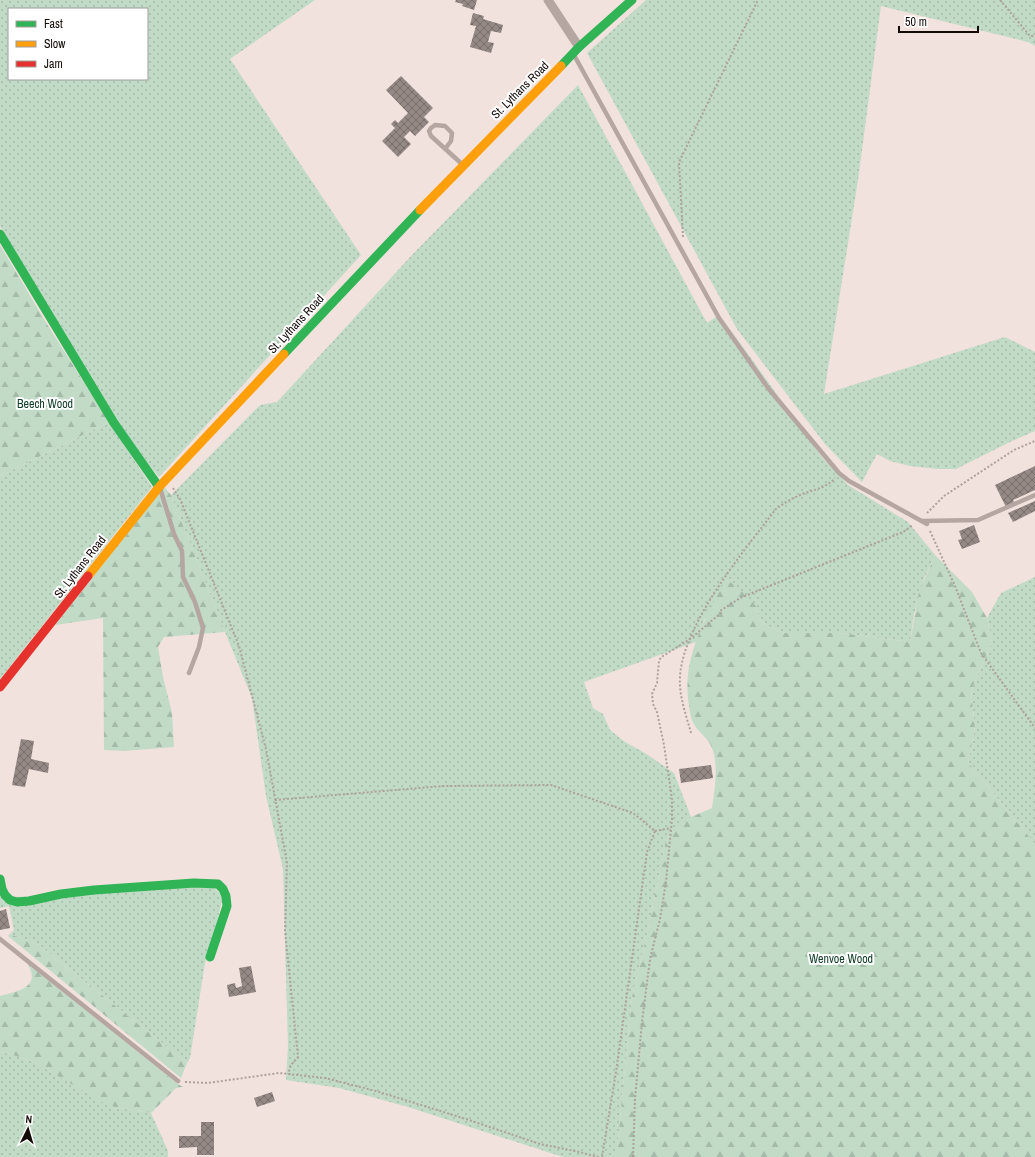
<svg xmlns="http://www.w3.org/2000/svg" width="1035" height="1157" font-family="'Archivo Narrow',sans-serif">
<defs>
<pattern id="green-dots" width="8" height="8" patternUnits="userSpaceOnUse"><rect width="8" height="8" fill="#c1dbc6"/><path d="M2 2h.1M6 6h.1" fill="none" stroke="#a5bba9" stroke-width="1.8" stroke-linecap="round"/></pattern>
<pattern id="forest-firs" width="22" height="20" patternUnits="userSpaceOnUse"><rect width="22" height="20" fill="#c1dbc6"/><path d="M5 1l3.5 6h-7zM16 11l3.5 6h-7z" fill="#a5bba9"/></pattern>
<pattern id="building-cross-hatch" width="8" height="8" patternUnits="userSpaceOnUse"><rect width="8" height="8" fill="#948985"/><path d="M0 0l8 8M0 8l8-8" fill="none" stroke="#776e6b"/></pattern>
</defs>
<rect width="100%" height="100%" fill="#f2e2dd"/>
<!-- green -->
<g fill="url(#green-dots)" fill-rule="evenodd">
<path d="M0,0H315L230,59L361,255L159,477L132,444L46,307L0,226ZM9,9H147V79H9Z"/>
<path d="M646,0H1035V46L1028,42L881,6L858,180L824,394L1005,337L1035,352V431L1012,441L956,469H938L910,466L890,461L877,454L862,482L825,444L737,329L587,53Z"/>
<path d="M578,85L707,323L719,315L746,351L821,456L848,485L908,522L935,555L924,579L914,614L910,642L841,633H784L768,626L760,620L756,606L705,618L696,642L584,682L593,708L603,714L610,730L625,742L645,753L674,773L691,817L666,840L648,930L632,997L617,1150V1157H563L408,1107L339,1088L286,1080L288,1046L283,869L266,796L252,698L225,632L171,495L260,405L277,402L412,255Z"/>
<path d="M109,422L152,487L0,679V476Z"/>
<path d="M1035,577V844L968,762L975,728L971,691L991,644L990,631L987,618L1001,593Z"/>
<path d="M210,884L223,896L213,939L205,963L190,1058L187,1063L39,945L10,934L14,930L9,906L0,908V886L3,897L61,896Z"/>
<path d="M0,1052L10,1054L34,1062L86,1092L118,1108L151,1113L168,1151V1157H0Z"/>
</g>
<!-- forest -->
<g fill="url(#forest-firs)">
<path d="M0,245L45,321L109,422L0,476Z"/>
<path d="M164,487L171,495L225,632L164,637L158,647L163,677L172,713L174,747L124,751L104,750L103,618L55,625Z"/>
<path d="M935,555L972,592L987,618L990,631L991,644L971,691L975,728L968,762L1035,844V1157H617V1150L632,997L648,930L666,840L691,817L712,808C715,788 720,760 709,742C704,735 695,729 692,720C690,716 690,710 689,705C681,660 705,618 726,579L742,591L756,606L760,620L768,626L784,633H841L910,642L919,592Z"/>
<path d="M10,934L39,945L187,1063L181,1078L8,936Z"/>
<path d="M28,964L178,1084L183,1087L176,1088L151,1113L118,1108L102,1102L34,1062L10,1054L0,1052V996C18,991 41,988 28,964Z"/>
</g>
<!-- building -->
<g fill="url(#building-cross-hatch)">
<path d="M456,0H477L474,10L462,6L463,4L455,2Z"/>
<path d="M473,13L484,16L483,19L503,25L501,33L491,31L488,42L494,43L491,53L470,47L476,26L470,25Z"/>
<path d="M401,76L433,108L424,117L429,122L415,136L410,131L404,137L411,144L398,157L382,141L395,128L391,124L395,120L398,123L408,113L386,90Z"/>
<path d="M1035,466V490L1013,500L1014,503L1006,507L995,485Z"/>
<path d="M1035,501V511L1013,522L1008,513Z"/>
<path d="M974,525L980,542L962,549L958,540L962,539L959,531Z"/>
<path d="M21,739L34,741L31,759L49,763L48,773L29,769L25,787L12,785Z"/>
<path d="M711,765L713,778L681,783L679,769Z"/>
<path d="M6,909L10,928L0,930V911Z"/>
<path d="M251,966L256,992L229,997L227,985L235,983L236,988L242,986L239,968Z"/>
<path d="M272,1092L275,1101L257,1107L254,1098Z"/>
<path d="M201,1122H214V1155H197V1147L179,1148V1136H201Z"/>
</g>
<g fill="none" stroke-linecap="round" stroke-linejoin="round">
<!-- path -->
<g stroke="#ada19c" stroke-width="2" stroke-dasharray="2 2" stroke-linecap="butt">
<path d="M1000,0L1030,36H1035"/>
<path d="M683,237L679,162L758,0"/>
<path d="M173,488L180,499L239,646L266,749L287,863L285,931L298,1057L291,1065L288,1074"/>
<path d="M927,513L944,496L1014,450L1035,441"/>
<path d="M930,531L955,586L981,653L1035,728"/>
<path d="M691,733C687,718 681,702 680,686C676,631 744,551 776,509C783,504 790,499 798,496C810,490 826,489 835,478"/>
<path d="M275,800L444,786L551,785L633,813L655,831L647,852L616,1072L602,1157"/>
<path d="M655,831L671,828"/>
<path d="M185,1082L208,1083L279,1073L325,1078L376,1091L466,1119L540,1144L575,1151L599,1157"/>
<path d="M633,1157L635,1099L642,1022L650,959L660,919L666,882L672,819V799L664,745L657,712L653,704L652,694L657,683L659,660L663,656L690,639L721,613L720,611L740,598L903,532L913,525"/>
</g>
<!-- lane -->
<g stroke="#b5a6a1" stroke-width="4.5">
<path d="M574,55L719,318L768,388L839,473L849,481L927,524"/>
<path d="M445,149L451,141L452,133L445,126L435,125L431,128L429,131L431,136L463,165"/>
<path d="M160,488L174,534L182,551L183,577L195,602L203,628L199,647L189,673"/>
<path d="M922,521L978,520L1035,495"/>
<path d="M0,939L178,1081"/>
</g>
<!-- street -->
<path stroke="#b5a6a1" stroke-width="9" d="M548,0L579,47"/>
<!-- fast -->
<g stroke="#30b455" stroke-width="9">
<path d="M561,66L579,47L632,0"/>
<path d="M0,234L114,423L159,487"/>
<path d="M284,354L420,210"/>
<path d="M0,879L2,889L5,895L10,900L17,902L29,901L61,894L94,890L194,883L218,884L223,889L226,896L227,906L210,957"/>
</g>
<!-- slow -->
<g stroke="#ff9f0a" stroke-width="9">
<path d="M420,210L561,66"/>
<path d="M88,576L159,487L284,354"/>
</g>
<!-- jam -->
<path stroke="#e5322d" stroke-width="9" d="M0,687L88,576"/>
</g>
<g text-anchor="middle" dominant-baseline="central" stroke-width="4" stroke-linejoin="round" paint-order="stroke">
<!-- street labels -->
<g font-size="12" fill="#120a07" stroke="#fff">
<text transform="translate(520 90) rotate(-45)">St. Lythans Road</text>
<text transform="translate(296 324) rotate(-47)">St. Lythans Road</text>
<text transform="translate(80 567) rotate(-52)">St. Lythans Road</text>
</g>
<!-- park labels -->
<g font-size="12" fill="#15412c" stroke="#fff">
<text x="45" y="404">Beech Wood</text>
<text x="841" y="959">Wenvoe Wood</text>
</g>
</g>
<!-- legend -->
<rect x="8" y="8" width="140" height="72" fill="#ffffff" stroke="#a09d9c"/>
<rect x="16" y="21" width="20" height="6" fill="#30b455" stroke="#a09d9c"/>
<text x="44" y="28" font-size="12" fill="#120a07">Fast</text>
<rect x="16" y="41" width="20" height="6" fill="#ff9f0a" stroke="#a09d9c"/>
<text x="44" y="48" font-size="12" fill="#120a07">Slow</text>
<rect x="16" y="61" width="20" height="6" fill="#e5322d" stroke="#a09d9c"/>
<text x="44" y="68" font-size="12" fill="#120a07">Jam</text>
<!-- north arrow -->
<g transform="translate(28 1129) rotate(5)" stroke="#ffffff" stroke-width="3" paint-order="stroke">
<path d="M0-3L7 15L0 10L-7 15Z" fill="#120a07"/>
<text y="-6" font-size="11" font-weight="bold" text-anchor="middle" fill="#120a07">N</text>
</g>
<!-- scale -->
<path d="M899 26v6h79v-6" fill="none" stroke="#120a07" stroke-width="2"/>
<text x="905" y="26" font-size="12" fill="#120a07" stroke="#ffffff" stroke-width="3" paint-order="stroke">50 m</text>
</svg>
